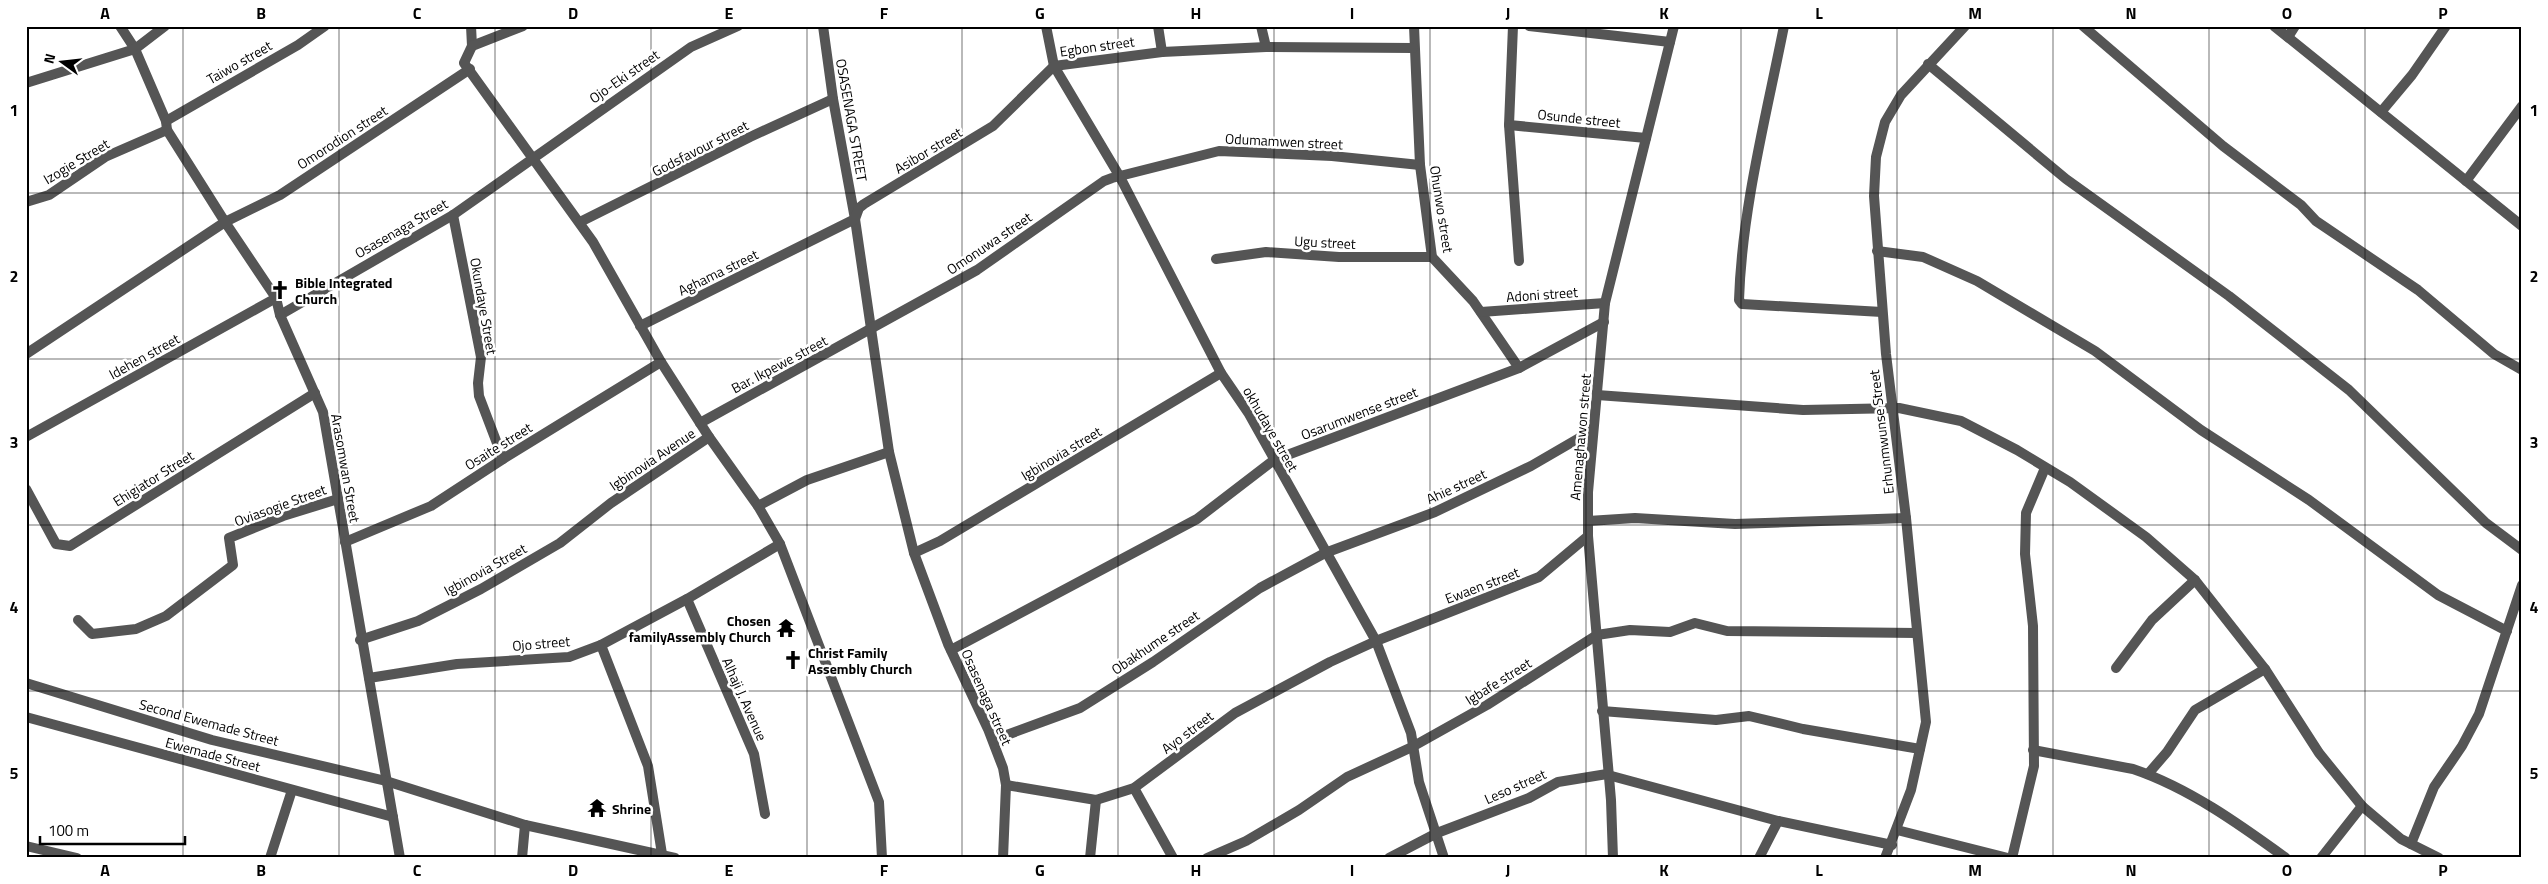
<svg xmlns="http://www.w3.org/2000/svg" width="2548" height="884" font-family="'Titillium Web',sans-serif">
<rect width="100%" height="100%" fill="#fff"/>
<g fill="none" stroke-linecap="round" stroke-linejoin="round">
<!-- street -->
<g stroke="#555" stroke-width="10">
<path d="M120,26L135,49L166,121L167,130L225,222L280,195L470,69"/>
<path d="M471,26L472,46L464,63L593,242L661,362L709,437L758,506L780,544L879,802L882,858"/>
<path d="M823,26L833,99L855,219L889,452L914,553L948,644L988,729L1003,768L1006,785L1003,858"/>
<path d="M1046,26L1054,66L1120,177L1221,373L1249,414L1376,641L1411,733L1419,782L1444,858"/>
<path d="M1158,26L1162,52"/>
<path d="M1261,26L1266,47"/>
<path d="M1414,26L1420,165L1432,257L1473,301L1519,368"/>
<path d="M1513,26L1509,125L1519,261"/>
<path d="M1529,26L1670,42"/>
<path d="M1784,26C1766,117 1742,208 1739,300L1742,304L1882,312"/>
<path d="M2083,26L2223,146L2301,205L2316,221L2418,290L2494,354L2522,370"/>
<path d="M2274,26L2522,226"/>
<path d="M2288,37L2295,26"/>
<path d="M472,46L523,26"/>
<path d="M1928,64L2066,179L2229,296L2349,390L2486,523L2522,550"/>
<path d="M26,83L135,49L165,26"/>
<path d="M2381,112L2412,75L2446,26"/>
<path d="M166,121L298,45L325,26"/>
<path d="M1509,125L1646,138"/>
<path d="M2466,181L2522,106"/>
<path d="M26,202L49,195L105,157L167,130"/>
<path d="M453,215L481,357L478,383L479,396L503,459"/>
<path d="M580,222L750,137L833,99"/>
<path d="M1877,251L1923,257L1977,281L2095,351L2201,430L2309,500L2438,595L2507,631"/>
<path d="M1216,259L1266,252L1339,257H1432"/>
<path d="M1481,312L1605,303"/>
<path d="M280,315L453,215L691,47L738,26"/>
<path d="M640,326L855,219L859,208L864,204L993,126L1054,66L1162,52L1266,47L1413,48"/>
<path d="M26,354L225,222L276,298L280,315L323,412L400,858"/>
<path d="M1597,395L1803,410L1899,408L1961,421L2017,450L2070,482L2146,537L2195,580L2265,669L2319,753L2362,806L2401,839L2439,858"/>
<path d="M700,423L977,270L1104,181L1112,178L1219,151L1332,156L1420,165"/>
<path d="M26,437L276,298"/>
<path d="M26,489L56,544L70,546L315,393"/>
<path d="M758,506L807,480L889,452"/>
<path d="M1588,521L1635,518L1735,524L1906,518"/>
<path d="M345,542L431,506L503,459L661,362"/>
<path d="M914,553L940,541L1221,373"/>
<path d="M687,599L754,754L765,814"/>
<path d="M78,620L92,634L136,629L166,616L233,565L229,538L283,516L338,499"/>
<path d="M360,640L418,621L481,589L560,543L611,503L709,437"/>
<path d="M601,645L648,766L662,854"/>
<path d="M951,650L1197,519L1274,460L1519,368L1604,322"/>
<path d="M2116,668L2152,620L2195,580"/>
<path d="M369,678L457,664L569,657L601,645L687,599L780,544"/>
<path d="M26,683L212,740L386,781L525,825L675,858"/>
<path d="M1602,711L1716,720L1749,716L1803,729L1920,749"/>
<path d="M26,717L393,817"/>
<path d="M993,740L1080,708L1153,662L1260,588L1325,553L1435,512L1531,466L1593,430"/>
<path d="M2033,750L2133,769C2189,788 2239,824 2286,858"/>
<path d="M2148,774L2167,752L2195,710L2265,669"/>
<path d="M1608,775L1778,821L1892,845"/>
<path d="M1006,785L1096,800L1134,788L1235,713L1330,662L1376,641L1539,577L1588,536"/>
<path d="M1134,788L1173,858"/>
<path d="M1897,830L2008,858"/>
<path d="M2411,844L2434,787L2462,746L2479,714L2522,585"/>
<path d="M26,846L77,858"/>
<path d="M270,858L292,790"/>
<path d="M522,858L525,825"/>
<path d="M1090,858L1096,800"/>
<path d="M1207,858L1246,841L1299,810L1347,777L1412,747L1487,705L1597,635L1630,630L1670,632L1695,623L1727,631L1917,633"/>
<path d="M1389,858L1437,833L1529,798L1558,782L1607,774"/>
<path d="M1613,858L1611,800L1588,536V492L1605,303L1674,26"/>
<path d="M1759,858L1778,821"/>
<path d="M1885,858L1911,790L1926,722L1906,518L1886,354L1874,196L1876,157L1885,122L1901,95L1965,26"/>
<path d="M2012,858L2034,766L2033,626L2025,554L2026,513L2045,468"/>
<path d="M2321,858L2362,806"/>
</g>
</g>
<!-- grid -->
<path fill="none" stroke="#000" stroke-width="1" stroke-opacity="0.55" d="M183,26V858M339,26V858M495,26V858M651,26V858M807,26V858M962,26V858M1118,26V858M1274,26V858M1430,26V858M1586,26V858M1741,26V858M1897,26V858M2053,26V858M2209,26V858M2365,26V858M26,193H2522M26,359H2522M26,525H2522M26,691H2522"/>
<!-- icons -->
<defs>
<g id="church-bare" transform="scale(1.5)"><path d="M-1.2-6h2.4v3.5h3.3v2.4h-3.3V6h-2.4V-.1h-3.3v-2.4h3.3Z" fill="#000" stroke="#fff" stroke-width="2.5" paint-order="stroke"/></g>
<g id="temple-bare" transform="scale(1.5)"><path d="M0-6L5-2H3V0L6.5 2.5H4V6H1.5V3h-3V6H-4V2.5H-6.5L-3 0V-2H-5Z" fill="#000" stroke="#fff" stroke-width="2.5" paint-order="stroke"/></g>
</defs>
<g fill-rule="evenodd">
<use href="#church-bare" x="280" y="290"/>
<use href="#temple-bare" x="786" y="628"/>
<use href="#church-bare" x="793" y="660"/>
<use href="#temple-bare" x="597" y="808"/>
</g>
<g text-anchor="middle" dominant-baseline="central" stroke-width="5" stroke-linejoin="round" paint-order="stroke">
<!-- street labels -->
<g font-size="14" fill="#000" stroke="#fff">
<text transform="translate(1097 46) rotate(-8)">Egbon street</text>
<text transform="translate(239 62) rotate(-30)">Taiwo street</text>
<text transform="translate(624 76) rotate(-35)">Ojo-Eki street</text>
<text transform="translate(1579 118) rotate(6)">Osunde street</text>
<text transform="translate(852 120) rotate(80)">OSASENAGA STREET</text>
<text transform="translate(342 137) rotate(-33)">Omorodion street</text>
<text transform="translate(1284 141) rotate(3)">Odumamwen street</text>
<text transform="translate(700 148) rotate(-27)">Godsfavour street</text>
<text transform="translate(928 150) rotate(-31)">Asibor street</text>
<text transform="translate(76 161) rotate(-31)">Izogie Street</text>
<text transform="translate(1442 209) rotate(81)">Ohunwo street</text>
<text transform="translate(401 228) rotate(-30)">Osasenaga Street</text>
<text transform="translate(1325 242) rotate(3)">Ugu street</text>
<text transform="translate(989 243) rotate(-34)">Omonuwa street</text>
<text transform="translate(718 272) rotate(-26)">Aghama street</text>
<text transform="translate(1542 294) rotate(-4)">Adoni street</text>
<text transform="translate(484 306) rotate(80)">Okundaye Street</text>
<text transform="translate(144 356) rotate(-29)">Idehen street</text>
<text transform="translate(779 364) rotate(-28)">Bar. Ikpewe street</text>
<text transform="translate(1359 413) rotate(-21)">Osarumwense street</text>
<text transform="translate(1271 429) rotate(60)">okhudaye street</text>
<text transform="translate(1881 432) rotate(-97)">Erhunmwunse Street</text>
<text transform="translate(1580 437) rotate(-85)">Amenaghawon street</text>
<text transform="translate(498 446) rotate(-32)">Osaite street</text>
<text transform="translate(1061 453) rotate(-31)">Igbinovia street</text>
<text transform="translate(652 459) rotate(-34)">Igbinovia Avenue</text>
<text transform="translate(346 468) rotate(80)">Arasomwan Street</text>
<text transform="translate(153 478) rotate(-32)">Ehigiator Street</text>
<text transform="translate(1456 486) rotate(-25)">Ahie street</text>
<text transform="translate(280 505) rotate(-20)">Oviasogie Street</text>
<text transform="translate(485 569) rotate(-29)">Igbinovia Street</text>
<text transform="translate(1482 585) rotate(-21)">Ewaen street</text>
<text transform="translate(1155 642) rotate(-34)">Obakhume street</text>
<text transform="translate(541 643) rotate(-5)">Ojo street</text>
<text transform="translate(1498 681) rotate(-32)">Igbafe street</text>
<text transform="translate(987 697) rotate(66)">Osasenaga street</text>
<text transform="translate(745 699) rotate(66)">Alhaji J. Avenue</text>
<text transform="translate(209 722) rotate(15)">Second Ewemade Street</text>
<text transform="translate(1187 732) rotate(-37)">Ayo street</text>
<text transform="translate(213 754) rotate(15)">Ewemade Street</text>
<text transform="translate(1515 786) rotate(-24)">Leso street</text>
</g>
<!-- poi labels -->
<g font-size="14" font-weight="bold" fill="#000" stroke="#fff" text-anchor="start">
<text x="295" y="282">Bible Integrated<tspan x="295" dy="16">Church</tspan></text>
<text x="771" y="620" text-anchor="end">Chosen<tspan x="771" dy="16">familyAssembly Church</tspan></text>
<text x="808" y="652">Christ Family<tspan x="808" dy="16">Assembly Church</tspan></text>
<text x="612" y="808">Shrine</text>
</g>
</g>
<!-- border -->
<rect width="2548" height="884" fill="none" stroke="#ffffff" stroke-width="55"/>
<!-- north arrow -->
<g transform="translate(62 62) rotate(285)" stroke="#ffffff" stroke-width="4" paint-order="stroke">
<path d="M0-4L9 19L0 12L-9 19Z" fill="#000000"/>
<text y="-8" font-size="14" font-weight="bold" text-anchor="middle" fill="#000000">N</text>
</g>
<!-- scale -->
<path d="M40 836v8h145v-8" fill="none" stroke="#000000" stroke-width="2.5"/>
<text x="48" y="836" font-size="15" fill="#000000" stroke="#ffffff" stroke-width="4" paint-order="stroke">100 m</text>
<rect x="28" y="28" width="2492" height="828" fill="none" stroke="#000" stroke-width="2"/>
<g font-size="16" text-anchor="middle" font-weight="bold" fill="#000">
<text x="105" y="19">A</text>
<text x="261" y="19">B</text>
<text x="417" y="19">C</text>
<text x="573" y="19">D</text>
<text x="729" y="19">E</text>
<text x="884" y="19">F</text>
<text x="1040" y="19">G</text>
<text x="1196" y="19">H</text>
<text x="1352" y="19">I</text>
<text x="1508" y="19">J</text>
<text x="1664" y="19">K</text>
<text x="1819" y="19">L</text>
<text x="1975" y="19">M</text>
<text x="2131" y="19">N</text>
<text x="2287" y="19">O</text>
<text x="2443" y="19">P</text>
<text x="14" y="116">1</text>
<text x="2534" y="116">1</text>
<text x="14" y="282">2</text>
<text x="2534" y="282">2</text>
<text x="14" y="448">3</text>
<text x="2534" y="448">3</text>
<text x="14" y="613">4</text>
<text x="2534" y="613">4</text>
<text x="14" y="779">5</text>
<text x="2534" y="779">5</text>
<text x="105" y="876">A</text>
<text x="261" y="876">B</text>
<text x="417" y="876">C</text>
<text x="573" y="876">D</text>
<text x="729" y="876">E</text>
<text x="884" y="876">F</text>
<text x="1040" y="876">G</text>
<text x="1196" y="876">H</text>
<text x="1352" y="876">I</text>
<text x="1508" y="876">J</text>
<text x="1664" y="876">K</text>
<text x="1819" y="876">L</text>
<text x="1975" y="876">M</text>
<text x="2131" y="876">N</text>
<text x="2287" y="876">O</text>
<text x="2443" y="876">P</text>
</g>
</svg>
